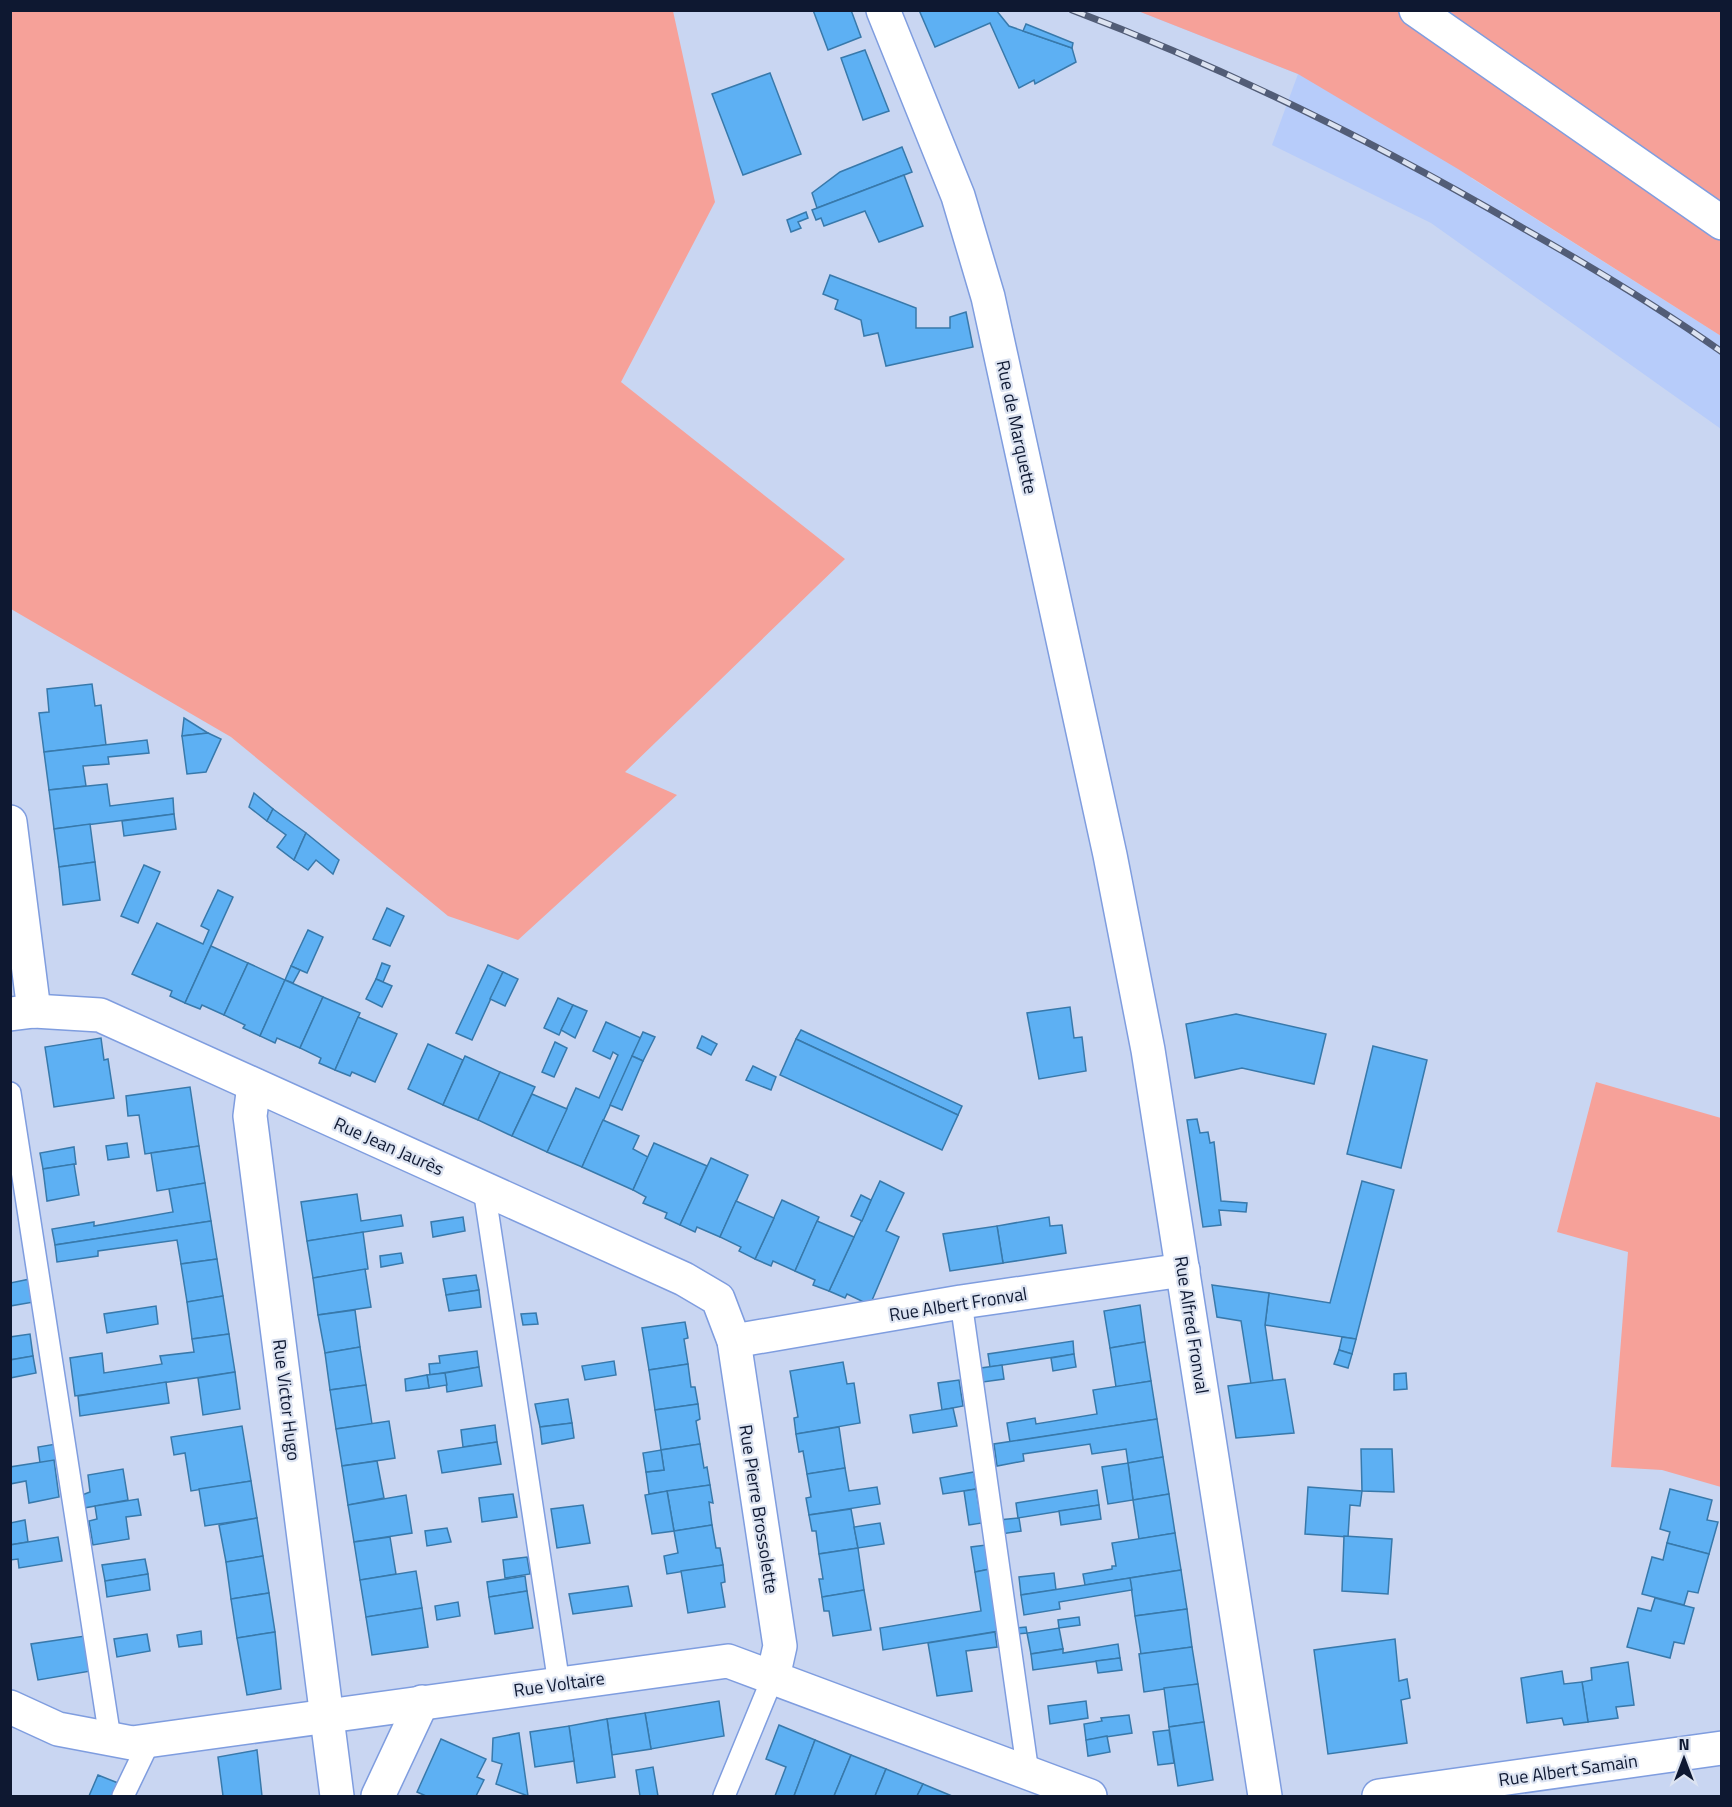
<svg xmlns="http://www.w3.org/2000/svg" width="1732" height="1807" font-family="'Titillium Web',sans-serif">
<rect width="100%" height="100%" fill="#c9d6f2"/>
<!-- built -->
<path fill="#b7ccfa" d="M1138,11H1721L1471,178L1721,336V429L1431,223L1272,145L1298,74Z"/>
<!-- green -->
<g fill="#f6a199">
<path d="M11,10L673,11L715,202L621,382L845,559L625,772L677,795L518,940L448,916L231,737L11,609Z"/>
<path d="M1138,11H1721V336L1458,169L1298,74Z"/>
<path d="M1596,1082L1721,1118V1487L1662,1470L1611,1467L1628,1252L1557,1232Z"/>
</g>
<!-- building -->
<g fill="#5db0f3" stroke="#3879ab" stroke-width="1.5">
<path d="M813,10H851L861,37L828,50Z"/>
<path d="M919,10H996L1009,26L1072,48L1076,62L1035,84L1034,80L1019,88L990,23L935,47Z"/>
<path d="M1026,24L1073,43L1072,48L1023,31Z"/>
<path d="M865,50L889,111L863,120L841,58Z"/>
<path d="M770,73L801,154L743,175L712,94Z"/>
<path d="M902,147L912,172L817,208L812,193L840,172Z"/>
<path d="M904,175L923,226L879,242L865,211L824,226L821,218L816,220L812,210Z"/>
<path d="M806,212L808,218L798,222L801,228L791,232L787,220Z"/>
<path d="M830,275L916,308V328H950V317L966,312L973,347L886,366L878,333L864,336L861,320L835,309L838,300L823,294Z"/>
<path d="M92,684L95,706L101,705L106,745L44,752L39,713L49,712L47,689Z"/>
<path d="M184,718L208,733L182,736Z"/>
<path d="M208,733L221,739L206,772L187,774L182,736Z"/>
<path d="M147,740L149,753L108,757L109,764L83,766L86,786L49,790L44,752Z"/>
<path d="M107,784L110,806L173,798L174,814L54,829L49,790Z"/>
<path d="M254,793L273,809L267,821L249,807Z"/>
<path d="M273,809L306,833L294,860L277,847L286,835L267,821Z"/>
<path d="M174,814L176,829L124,836L122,821Z"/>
<path d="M90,824L95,862L59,867L54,829Z"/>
<path d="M306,833L339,860L333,874L316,860L308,870L294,860Z"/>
<path d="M95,862L100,900L63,905L59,867Z"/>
<path d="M144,865L160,872L138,923L121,916Z"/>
<path d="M218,890L233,897L185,1003L170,996L172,991L132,974L157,923L203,944L209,930L201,926Z"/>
<path d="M387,908L404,916L390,946L373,939Z"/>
<path d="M308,930L323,937L307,973L291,966Z"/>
<path d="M211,946L248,963L224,1015L202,1005L200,1009L185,1003Z"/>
<path d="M248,963L285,980L260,1036L243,1028L245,1025L224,1015Z"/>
<path d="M382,963L390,966L383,982L376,979Z"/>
<path d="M488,965L503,972L472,1040L456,1033Z"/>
<path d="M291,966L300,970L293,983L285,980Z"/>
<path d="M503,972L518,979L505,1006L490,999Z"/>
<path d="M376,979L392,986L382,1007L366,999Z"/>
<path d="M285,980L323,997L300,1048L277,1038L275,1043L260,1036Z"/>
<path d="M323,997L360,1013L335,1070L319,1063L321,1058L300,1048Z"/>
<path d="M558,998L573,1005L559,1035L544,1028Z"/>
<path d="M573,1005L587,1011L575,1038L561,1030Z"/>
<path d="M1070,1007L1074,1038L1082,1037L1086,1071L1039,1079L1027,1013Z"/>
<path d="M1236,1014L1326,1034L1314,1084L1242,1068L1195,1078L1186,1024Z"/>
<path d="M358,1017L397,1034L375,1082L352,1072L350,1076L335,1070Z"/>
<path d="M606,1022L641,1038L582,1167L547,1152L576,1088L599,1098L618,1055L613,1052L610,1059L593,1051Z"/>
<path d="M801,1030L962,1106L958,1115L796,1039Z"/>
<path d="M643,1032L655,1037L643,1061L632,1056Z"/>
<path d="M702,1036L717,1044L711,1055L697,1048Z"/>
<path d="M101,1038L104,1060L108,1059L114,1098L54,1107L45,1047Z"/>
<path d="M796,1039L958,1115L942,1150L780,1075Z"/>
<path d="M555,1042L567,1048L554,1077L542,1072Z"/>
<path d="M428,1044L463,1060L443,1105L408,1089Z"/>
<path d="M1373,1046L1427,1060L1401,1168L1347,1154Z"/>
<path d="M465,1056L500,1072L478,1120L443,1105Z"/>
<path d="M632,1056L643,1061L622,1110L610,1105Z"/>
<path d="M753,1066L776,1077L771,1090L746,1080Z"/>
<path d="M500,1072L535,1087L512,1136L478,1120Z"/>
<path d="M190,1087L199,1146L145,1154L139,1115L128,1116L126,1096Z"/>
<path d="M532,1094L567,1109L547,1152L512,1136Z"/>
<path d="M1197,1119L1200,1133L1208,1132L1210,1143L1214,1142L1221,1201L1247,1203L1246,1212L1219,1210L1221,1225L1203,1227L1187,1120Z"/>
<path d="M603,1120L639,1136L633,1149L648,1157L633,1190L582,1167Z"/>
<path d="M127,1143L129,1157L108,1160L106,1146Z"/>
<path d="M654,1143L707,1166L680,1225L665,1218L667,1213L643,1203L646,1197L633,1190Z"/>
<path d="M199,1146L205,1183L157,1191L151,1153Z"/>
<path d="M74,1147L76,1164L43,1169L40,1153Z"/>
<path d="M711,1158L748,1175L720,1237L697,1227L695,1232L680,1225Z"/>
<path d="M74,1164L79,1195L47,1201L43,1169Z"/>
<path d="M880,1181L904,1193L886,1231L899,1237L870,1305L847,1294L845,1298L829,1291Z"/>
<path d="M1362,1181L1394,1190L1356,1339L1265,1325L1269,1293L1330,1303Z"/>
<path d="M205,1183L211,1221L55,1245L52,1229L94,1222V1226L173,1212L169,1189Z"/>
<path d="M357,1194L361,1221L401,1215L403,1226L307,1241L301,1202Z"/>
<path d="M861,1195L871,1200L862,1221L851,1216Z"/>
<path d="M782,1200L819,1217L795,1271L773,1261L771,1266L755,1259Z"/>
<path d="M736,1201L774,1218L755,1259L739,1251L741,1247L720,1237Z"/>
<path d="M463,1217L465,1231L433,1237L431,1222Z"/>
<path d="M1049,1217L1050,1226L1062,1225L1066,1253L1003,1263L997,1226Z"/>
<path d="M211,1221L217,1259L181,1264L177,1240L98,1251V1256L57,1262L55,1245Z"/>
<path d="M817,1221L854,1237L829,1291L813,1285L815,1280L795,1271Z"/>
<path d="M997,1226L1003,1263L950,1271L943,1234Z"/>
<path d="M363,1232L368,1269L313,1278L307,1241Z"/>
<path d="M401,1253L403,1263L381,1267L380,1256Z"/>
<path d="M217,1259L223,1296L187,1302L181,1264Z"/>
<path d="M365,1269L371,1307L318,1315L313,1278Z"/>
<path d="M476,1275L479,1290L446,1295L443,1279Z"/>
<path d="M30,1279L34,1302L10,1306V1283Z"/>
<path d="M1212,1285L1269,1293L1265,1325L1273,1381L1251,1384L1241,1321L1217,1317Z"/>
<path d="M479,1290L481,1307L449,1311L446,1295Z"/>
<path d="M223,1296L229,1334L192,1339L187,1302Z"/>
<path d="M1140,1305L1145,1342L1110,1348L1104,1311Z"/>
<path d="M156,1306L158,1324L107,1333L104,1314Z"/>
<path d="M355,1310L360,1347L325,1353L318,1315Z"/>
<path d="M536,1313L538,1324L523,1325L521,1314Z"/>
<path d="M685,1322L688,1338L684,1339L688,1364L649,1370L642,1328Z"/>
<path d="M30,1334L33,1356L10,1360V1337Z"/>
<path d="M229,1334L235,1372L75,1396L70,1358L102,1353L104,1373L162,1364L160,1356L194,1352L192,1339Z"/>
<path d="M1342,1337L1356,1339L1352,1354L1339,1350Z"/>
<path d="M1073,1341L1074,1354L990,1367L988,1354Z"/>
<path d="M1145,1342L1151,1381L1116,1387L1110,1348Z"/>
<path d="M360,1347L366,1385L330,1390L325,1353Z"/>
<path d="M1339,1350L1352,1354L1348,1368L1334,1364Z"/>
<path d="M477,1351L479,1367L430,1375L429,1364L440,1363L439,1356Z"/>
<path d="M1074,1354L1076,1367L1053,1371L1051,1358Z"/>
<path d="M33,1356L36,1373L10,1378V1360Z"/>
<path d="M614,1361L616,1375L585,1380L582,1366Z"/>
<path d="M843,1362L847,1384L854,1383L860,1423L796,1434L794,1418L798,1417L790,1371Z"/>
<path d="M688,1364L691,1387H695L698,1404L655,1410L649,1370Z"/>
<path d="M1002,1365L1004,1379L983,1382L981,1368Z"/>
<path d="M479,1367L482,1386L447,1392L445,1373Z"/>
<path d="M235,1372L240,1409L203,1415L198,1378Z"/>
<path d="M445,1373L447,1385L429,1388L427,1375Z"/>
<path d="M1406,1373L1407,1389L1394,1390V1374Z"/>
<path d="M427,1375L429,1388L406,1391L405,1379Z"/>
<path d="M1285,1379L1294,1433L1236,1438L1228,1386Z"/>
<path d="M959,1380L963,1406L942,1410L938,1383Z"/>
<path d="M1151,1381L1157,1419L1010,1442L1007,1423L1035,1418L1036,1424L1097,1414L1093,1390Z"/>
<path d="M166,1382L169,1403L80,1416L78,1396Z"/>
<path d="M366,1385L372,1424L336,1429L330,1390Z"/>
<path d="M568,1399L572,1423L540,1427L535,1404Z"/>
<path d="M698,1404L700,1419L696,1421L700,1444L661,1450L655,1410Z"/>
<path d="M953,1408L957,1426L913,1433L910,1415Z"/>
<path d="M1157,1419L1163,1457L1128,1463L1126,1449L1092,1454L1090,1444L1023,1454L1024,1461L997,1466L994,1444Z"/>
<path d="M389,1421L395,1458L342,1466L336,1429Z"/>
<path d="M572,1423L574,1438L542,1444L540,1427Z"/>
<path d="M495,1425L497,1442L463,1447L461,1430Z"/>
<path d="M242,1426L251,1481L191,1491L185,1453L174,1455L171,1437Z"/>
<path d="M839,1427L845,1468L807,1474L803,1451L799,1452L796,1434Z"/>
<path d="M497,1442L501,1464L442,1473L438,1451Z"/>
<path d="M56,1444L58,1460L40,1463L38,1447Z"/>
<path d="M700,1444L704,1468L707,1467L710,1485L649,1494L646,1472L664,1470L661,1450Z"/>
<path d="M1361,1449H1392L1394,1492L1362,1491Z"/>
<path d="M661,1450L664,1470L646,1472L643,1453Z"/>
<path d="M1163,1457L1169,1494L1133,1500L1128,1463Z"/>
<path d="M54,1460L59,1497L29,1503L26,1481L10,1484V1467Z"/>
<path d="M377,1461L384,1498L348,1505L342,1466Z"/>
<path d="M1128,1463L1133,1500L1108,1504L1102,1467Z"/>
<path d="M845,1468L849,1491L877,1487L880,1504L809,1515L806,1498L811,1497L807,1474Z"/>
<path d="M123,1469L128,1500L84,1508L82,1495L90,1492L88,1475Z"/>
<path d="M974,1472L976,1489L943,1494L940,1478Z"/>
<path d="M251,1481L257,1518L205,1526L199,1489Z"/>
<path d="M710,1485L713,1503L709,1502L712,1525L674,1531L667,1491Z"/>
<path d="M1308,1487L1362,1491L1360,1506L1350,1505L1348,1537L1305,1534Z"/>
<path d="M976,1489L982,1523L969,1525L964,1491Z"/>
<path d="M1670,1489L1712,1500L1707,1520L1718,1522L1709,1554L1667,1543L1670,1532L1660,1529Z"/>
<path d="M1097,1490L1099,1505L1018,1518L1016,1503Z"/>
<path d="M667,1491L674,1531L652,1534L645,1495Z"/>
<path d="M513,1494L517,1517L482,1522L479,1498Z"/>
<path d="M1169,1494L1175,1533L1139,1539L1133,1500Z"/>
<path d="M406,1495L412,1533L354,1542L348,1505Z"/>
<path d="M138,1499L141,1515L126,1517L129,1539L93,1545L89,1521L97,1519L95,1506Z"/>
<path d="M583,1505L590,1543L557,1548L551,1509Z"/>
<path d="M1099,1505L1101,1519L1061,1525L1059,1511Z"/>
<path d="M851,1509L858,1548L819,1554L816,1531H812L809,1515Z"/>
<path d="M257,1518L263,1556L226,1562L219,1525Z"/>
<path d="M1019,1518L1021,1531L1001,1534L999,1520Z"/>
<path d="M25,1520L28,1542L10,1545V1523Z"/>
<path d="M880,1523L884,1544L858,1548L854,1527Z"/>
<path d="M712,1525L716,1548H720L723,1565L667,1574L664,1556L678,1553L674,1531Z"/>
<path d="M447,1528L451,1542L427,1546L425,1531Z"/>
<path d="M1175,1533L1181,1570L1085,1585L1083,1574L1112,1569V1566H1116L1112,1543Z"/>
<path d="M1344,1536L1392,1539L1388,1594L1342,1591Z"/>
<path d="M58,1537L62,1561L19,1568L18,1559L10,1560V1545Z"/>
<path d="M390,1537L396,1574L360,1580L354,1542Z"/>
<path d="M1667,1543L1709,1554L1698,1593L1688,1591L1684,1605L1642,1594L1652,1557L1663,1560Z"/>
<path d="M986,1545L990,1569L975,1572L971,1547Z"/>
<path d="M858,1548L864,1590L822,1597L819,1579H823L819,1554Z"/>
<path d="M263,1556L269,1593L231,1599L226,1562Z"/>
<path d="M527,1557L530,1574L505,1578L503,1560Z"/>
<path d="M145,1559L148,1574L105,1581L102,1565Z"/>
<path d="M723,1565L725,1582L721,1583L725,1607L688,1613L681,1571Z"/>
<path d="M990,1569L999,1631L883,1650L880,1628L981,1611L975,1572Z"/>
<path d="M1181,1570L1187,1609L1135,1616L1130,1578Z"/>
<path d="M416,1571L422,1608L366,1617L360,1580Z"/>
<path d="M1054,1573L1056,1590L1021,1595L1019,1577Z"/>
<path d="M148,1574L150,1590L107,1597L105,1581Z"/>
<path d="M525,1576L527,1591L489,1597L487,1582Z"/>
<path d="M1130,1578L1132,1590L1059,1602L1060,1609L1024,1615L1021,1595Z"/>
<path d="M628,1586L632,1606L573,1614L569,1594Z"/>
<path d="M864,1590L871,1630L833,1636L829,1611H824L822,1597Z"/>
<path d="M527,1591L533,1628L495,1634L489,1597Z"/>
<path d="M269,1593L275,1632L237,1638L231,1599Z"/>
<path d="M1655,1598L1694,1608L1684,1644L1674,1642L1670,1658L1627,1647L1638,1608L1651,1611Z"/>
<path d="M458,1602L460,1616L437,1620L435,1606Z"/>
<path d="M422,1608L428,1647L372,1655L366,1617Z"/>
<path d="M1187,1609L1192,1647L1141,1654L1135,1616Z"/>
<path d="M1079,1617L1080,1625L1059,1628L1058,1620Z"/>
<path d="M1026,1627L1027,1633L1017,1634L1016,1628Z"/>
<path d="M1059,1628L1063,1649L1031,1654L1027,1633Z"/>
<path d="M201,1631L202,1644L179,1647L177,1635Z"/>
<path d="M275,1632L281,1689L247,1695L237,1638Z"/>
<path d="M995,1632L997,1647L966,1651L972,1691L937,1696L928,1643Z"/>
<path d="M147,1634L150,1651L117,1657L114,1639Z"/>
<path d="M85,1636L91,1671L38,1680L31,1644Z"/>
<path d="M1395,1639L1399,1681L1407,1679L1410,1698L1401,1700L1407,1743L1328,1754L1314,1650Z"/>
<path d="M1118,1644L1120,1658L1033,1670L1031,1654L1063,1649V1653Z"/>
<path d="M1192,1647L1198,1684L1144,1692L1139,1654Z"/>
<path d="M1120,1658L1122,1670L1098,1673L1096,1661Z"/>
<path d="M1628,1662L1634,1705L1616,1707L1618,1718L1588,1722L1582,1682L1592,1680L1591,1668Z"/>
<path d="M1562,1671L1564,1684L1582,1682L1588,1722L1564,1725L1562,1718L1527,1723L1521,1678Z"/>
<path d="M1198,1684L1204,1722L1169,1727L1164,1688Z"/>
<path d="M719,1701L724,1736L651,1749L645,1713Z"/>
<path d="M1086,1701L1088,1718L1050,1724L1048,1706Z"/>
<path d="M645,1713L651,1749L612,1755L607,1719Z"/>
<path d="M1129,1715L1132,1733L1086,1740L1084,1724L1102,1721L1101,1718Z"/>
<path d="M607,1719L615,1777L577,1783L569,1726Z"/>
<path d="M1204,1722L1213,1780L1178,1786L1169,1727Z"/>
<path d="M779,1725L815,1740L794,1796H775L786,1767L766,1759Z"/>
<path d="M569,1726L574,1761L535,1767L530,1732Z"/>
<path d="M1169,1730L1174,1763L1158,1765L1153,1732Z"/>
<path d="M519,1733L528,1796L496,1784L502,1764L492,1761L493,1738Z"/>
<path d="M1107,1736L1110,1752L1088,1756L1086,1740Z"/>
<path d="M441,1739L486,1759L477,1777L484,1780L476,1796H426L417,1792Z"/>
<path d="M815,1740L851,1755L834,1796H794Z"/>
<path d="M257,1750L262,1796H267H223L218,1757Z"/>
<path d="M851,1755L886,1769L875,1796H834Z"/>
<path d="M653,1767L658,1796H640L636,1770Z"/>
<path d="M886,1769L923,1784L917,1796H875Z"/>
<path d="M98,1775L118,1783L112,1796H89Z"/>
<path d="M923,1784L952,1796H917Z"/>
</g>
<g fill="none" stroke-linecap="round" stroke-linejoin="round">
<!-- lane casing -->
<g stroke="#7f9ddf" stroke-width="24">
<g id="lane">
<path d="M10,1093L110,1738"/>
<path d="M484,1189L559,1684"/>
<path d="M961,1302L1028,1773"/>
<path d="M123,1796L150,1740"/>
<path d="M724,1796L773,1677"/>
</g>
</g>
<!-- street casing -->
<g stroke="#7f9ddf" stroke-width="36">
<g id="street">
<path d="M1416,10L1722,223"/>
<path d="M10,822L34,1011"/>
<path d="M10,1014L34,1011L100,1015L684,1279L718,1299L734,1341L780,1646L773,1677"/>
<path d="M254,1085L250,1116L337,1796"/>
<path d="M734,1341L961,1302L1183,1270"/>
<path d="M10,1707L58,1729L132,1743L728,1661L1090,1796"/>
<path d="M378,1796L422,1702"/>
<path d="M1379,1796L1722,1748"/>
</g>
</g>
<!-- secondary casing -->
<g stroke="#7f9ddf" stroke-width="36">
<path id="secondary" d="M883,10L958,196L988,297L1110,855L1148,1050L1265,1796"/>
</g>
<!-- lane -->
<use href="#lane" stroke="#fff" stroke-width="21"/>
<!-- street -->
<use href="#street" stroke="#fff" stroke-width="33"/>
<!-- secondary -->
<use href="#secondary" stroke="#fff" stroke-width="33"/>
<!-- rail casing -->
<g stroke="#525d77" stroke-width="7">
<path id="rail" d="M1072,10C1228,69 1377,143 1521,227C1590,266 1657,306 1722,352"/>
</g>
<!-- rail -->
<use href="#rail" stroke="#dce3f1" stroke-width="4.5" stroke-dasharray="14" stroke-linecap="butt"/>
</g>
<g text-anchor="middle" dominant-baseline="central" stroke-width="4.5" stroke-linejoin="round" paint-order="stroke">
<!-- street labels -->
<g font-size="18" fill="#0e1831" stroke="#dce3f1">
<text transform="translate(1017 427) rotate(78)">Rue de Marquette</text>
<text transform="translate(389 1146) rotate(24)">Rue Jean Jaurès</text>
<text transform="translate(958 1304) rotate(-9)">Rue Albert Fronval</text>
<text transform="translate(1192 1325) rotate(81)">Rue Alfred Fronval</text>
<text transform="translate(287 1400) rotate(83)">Rue Victor Hugo</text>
<text transform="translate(759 1509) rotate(81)">Rue Pierre Brossolette</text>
<text transform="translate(559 1684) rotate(-8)">Rue Voltaire</text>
<text transform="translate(1568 1770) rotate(-8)">Rue Albert Samain</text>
</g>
</g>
<!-- border -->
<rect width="1732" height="1807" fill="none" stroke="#0e1831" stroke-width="24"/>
<!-- north arrow -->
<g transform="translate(1684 1759)" stroke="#dce3f1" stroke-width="4.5" paint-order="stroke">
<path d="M0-4.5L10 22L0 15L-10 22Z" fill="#0e1831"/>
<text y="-9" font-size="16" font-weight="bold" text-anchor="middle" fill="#0e1831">N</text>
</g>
</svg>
